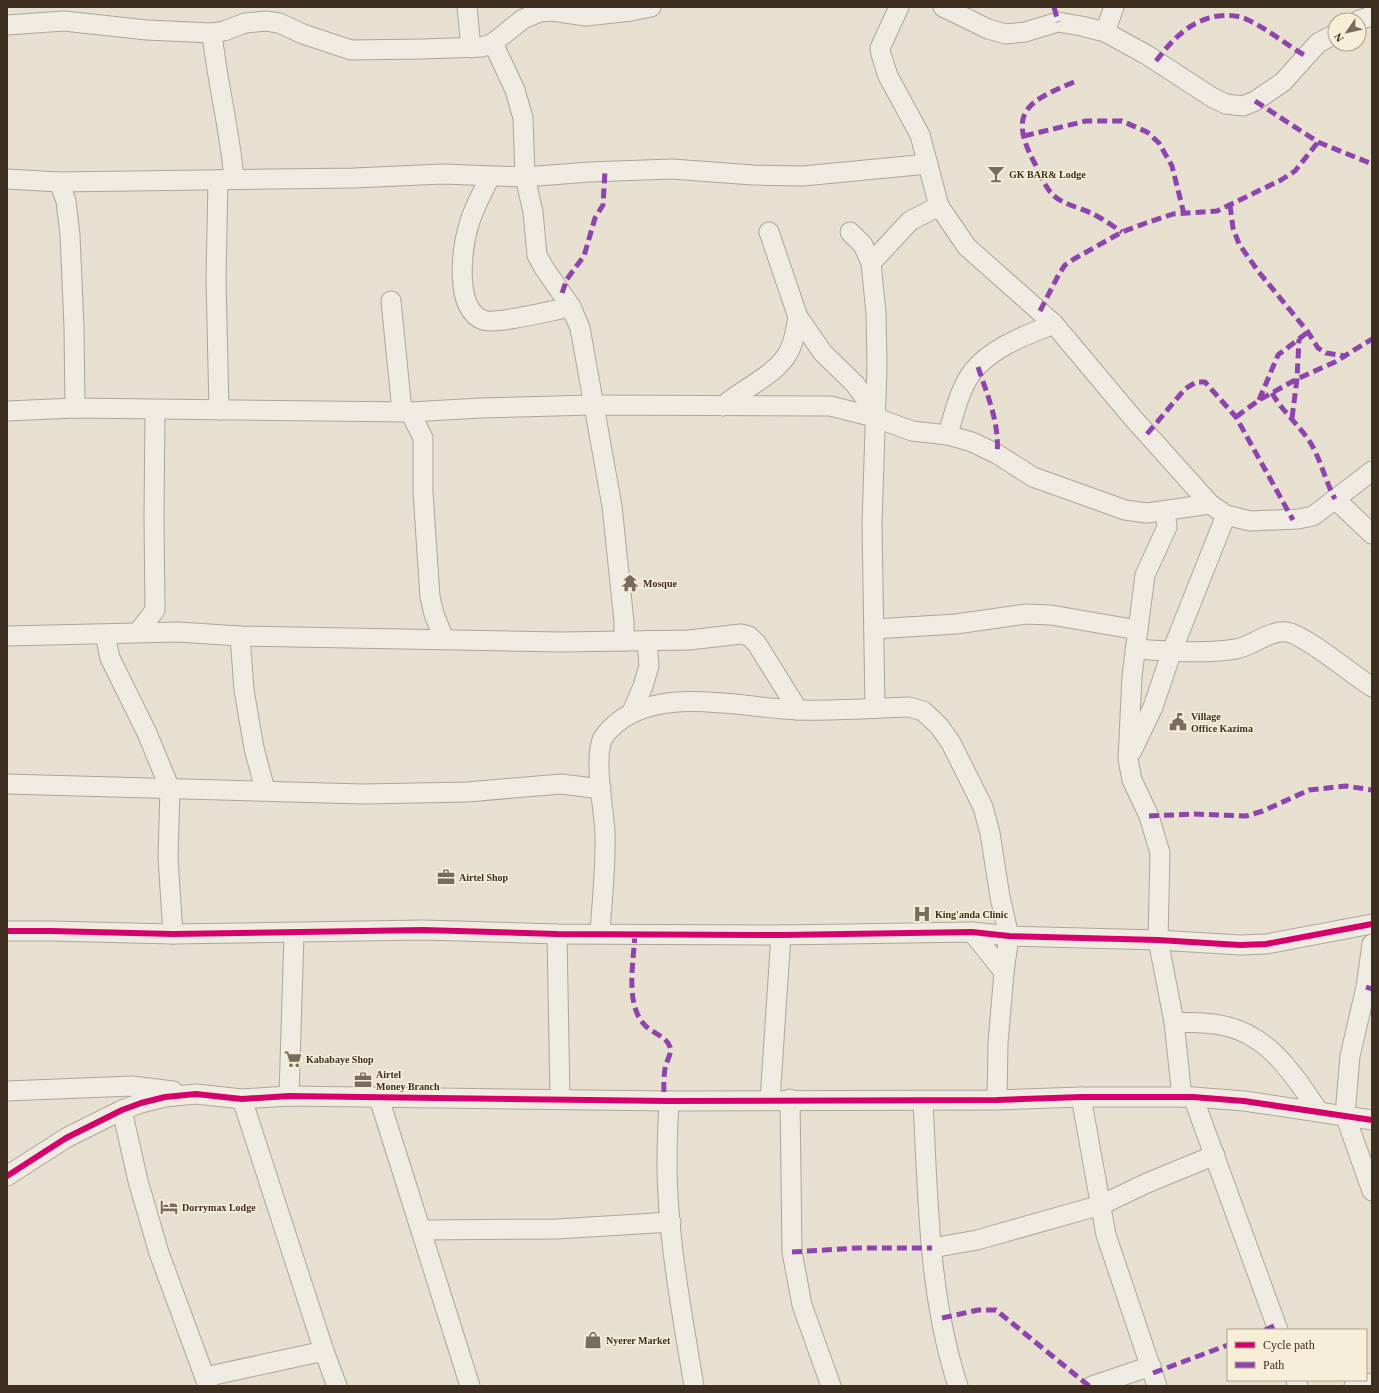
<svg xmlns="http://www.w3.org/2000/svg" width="1379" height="1393" font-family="'Times New Roman',serif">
<rect width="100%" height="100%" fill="#e7e0d1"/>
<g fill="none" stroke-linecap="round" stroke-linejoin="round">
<!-- minor casing -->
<g stroke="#ada599" stroke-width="21">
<g id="minor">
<path d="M467,7L471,48"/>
<path d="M899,7L880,48L881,54L888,76L920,135L939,206L967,247L1054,324L1132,417L1210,504L1226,515L1250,521L1298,519L1313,516L1372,471"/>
<path d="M943,7L988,29L1006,34L1025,32L1058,22L1081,26L1105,32L1147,55L1213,98L1226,104L1243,106L1255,101L1283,82L1318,43L1335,34"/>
<path d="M1359,20L1372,16"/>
<path d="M7,25L64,21L147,30L212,33L224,31L245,23L266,21L279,23L303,34L351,50L422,49L482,47L493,43L523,19L540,12L552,11L586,16L631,11L651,7"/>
<path d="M1105,32L1114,7"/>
<path d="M212,33C217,82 230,130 234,179"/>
<path d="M493,43L515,90L523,118L525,177L533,212L537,255L544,268L571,307L580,328L612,506L624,622V641"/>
<path d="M490,177C483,191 475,206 470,221C462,246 453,308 483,320C496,325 554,310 571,307"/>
<path d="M7,179L59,182L354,178L443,174L525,177L589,172L672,169L753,175L803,176L928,164"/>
<path d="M218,180L216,279L219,410"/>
<path d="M59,182L66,201L70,235L74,327L75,408"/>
<path d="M769,232L798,317L823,353L855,384L874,411"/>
<path d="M850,232L863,245L871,263L876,313L877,367L872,524L875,708"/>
<path d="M871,263L910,221L939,206"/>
<path d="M391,301L402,411"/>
<path d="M723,406C742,389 776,375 788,353C794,343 796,329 798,317"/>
<path d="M7,411L75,408L410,412L481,408L593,405L830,406L874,417L912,431L948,435L972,442L997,454L1033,477L1125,510L1147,513L1210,504"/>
<path d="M410,412L423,438V492L430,597L434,614L444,639"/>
<path d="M948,435C953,416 958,397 967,380C983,351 1025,335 1054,324"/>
<path d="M1335,499L1372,534"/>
<path d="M1165,511L1167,527L1145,575L1132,676L1128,759L1132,780L1149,816L1160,853L1158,940L1174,1022L1182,1097"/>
<path d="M874,629L956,624L1026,614L1051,615L1138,630"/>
<path d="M139,631L155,610L154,517L155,410"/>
<path d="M105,635L110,658L147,733L170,789L168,858L173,934"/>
<path d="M7,636L178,632L240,636L561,642L689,640L741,634L749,636L757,644L798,710"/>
<path d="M240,636L244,690L254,748L265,790"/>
<path d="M1135,649C1169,651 1202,654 1236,649C1253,646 1269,630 1287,632C1305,635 1353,675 1372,687"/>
<path d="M632,712L643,686L649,666L647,641"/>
<path d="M1132,751L1153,707L1172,651L1226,515"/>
<path d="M7,784L363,794L467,792L561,784L601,789"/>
<path d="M7,931H51L173,934L423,930L557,934L781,935L972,932L1009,936L1158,940L1240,945L1266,944L1372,924"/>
<path d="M972,932L1004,972"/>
<path d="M600,933C602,900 606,867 605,833C604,809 594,763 602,740C605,733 612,727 618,722C664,686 743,708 797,710C834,711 872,708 909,707L923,711L939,726L951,743L983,807L990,833L1000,897L1009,936L1004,972L998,1043L997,1100"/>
<path d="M557,934L560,1098"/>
<path d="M1372,944L1366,987L1350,1056L1345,1115L1372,1191"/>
<path d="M1174,1022C1189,1023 1205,1022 1220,1025C1268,1033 1294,1075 1319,1112"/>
<path d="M7,1091L132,1086L173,1091"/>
<path d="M289,1096L294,934"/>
<path d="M1081,1097L1106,1235L1157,1386"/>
<path d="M1193,1097L1278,1330"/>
<path d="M379,1098L470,1386"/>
<path d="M242,1099L324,1351L337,1386"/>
<path d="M790,1099L792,1252L802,1305L831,1386"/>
<path d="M770,1100L781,935"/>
<path d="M669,1101C668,1121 667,1142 667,1162C667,1235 682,1314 694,1386"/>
<path d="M923,1101C928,1196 928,1295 958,1386"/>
<path d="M122,1110L138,1181L159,1253L208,1386"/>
<path d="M7,1176L66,1138L122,1110L141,1103L165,1097L196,1094L242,1099L289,1096L669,1101L997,1100L1081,1097H1193L1244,1101L1372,1120"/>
<path d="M422,1230L557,1229L671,1222"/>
<path d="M932,1248L977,1240L1101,1205L1147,1183L1215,1155"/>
<path d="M205,1377L324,1351"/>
<path d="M1296,1380L1298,1386"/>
<path d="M1092,1386L1151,1366"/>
<path d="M1354,1386L1372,1383"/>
</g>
</g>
<!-- minor -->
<use href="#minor" stroke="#efebe3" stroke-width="19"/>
<!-- quiet -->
<g stroke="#8e44ad" stroke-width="5" stroke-dasharray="10 5" stroke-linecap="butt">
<path d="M1054,7L1058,22"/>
<path d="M1156,61C1173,39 1190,20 1219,16C1229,15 1238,15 1248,20C1266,28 1288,46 1306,56"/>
<path d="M1074,82C1029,101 1007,111 1034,162C1040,173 1045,188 1054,196C1065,205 1081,208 1093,214C1103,219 1113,226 1122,232"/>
<path d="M1255,101L1318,142L1372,164"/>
<path d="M1024,136L1086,121H1122L1147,132L1159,143L1172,166L1184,214"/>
<path d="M1230,205L1233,228L1239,244L1258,271L1308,332L1318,348L1326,353L1346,356"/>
<path d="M562,293L567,279L584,256L595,218L603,205L605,171"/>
<path d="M1040,311L1059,274L1065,265L1074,259L1122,232L1146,223L1173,214L1217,211L1281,180L1295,171L1318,142"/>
<path d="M978,367C987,394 1000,424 997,454"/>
<path d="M1272,393C1282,411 1299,425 1310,442C1321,460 1325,480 1335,499"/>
<path d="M1259,400L1278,355L1308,332"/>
<path d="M1236,417L1259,400L1297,379L1335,362L1372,339"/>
<path d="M1292,418L1297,379L1299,339"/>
<path d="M1147,434L1185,389L1196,382H1205L1236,417L1293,520"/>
<path d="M1149,816L1194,814L1246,816L1263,811L1309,790L1346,786L1372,790"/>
<path d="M635,933C634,959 625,1002 643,1023C650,1033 666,1035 670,1047C672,1052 668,1059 666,1064C663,1076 664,1089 664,1101"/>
<path d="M1366,987L1372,989"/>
<path d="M792,1252L858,1248H932"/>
<path d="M942,1318L978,1310H996L1089,1386"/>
<path d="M1265,1330L1276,1325"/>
<path d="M1153,1373L1228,1345"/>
</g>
<!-- cycleway casing -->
<g stroke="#f7eed8" stroke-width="8">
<g id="cycleway">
<path d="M7,931H51L173,934L423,930L557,934L781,935L972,932L1009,936L1158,940L1240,945L1266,944L1372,924"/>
<path d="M7,1176L66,1138L122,1110L141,1103L165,1097L196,1094L242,1099L289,1096L669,1101L997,1100L1081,1097H1193L1244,1101L1372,1120"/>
</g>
</g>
<!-- cycleway -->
<use href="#cycleway" stroke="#d6006c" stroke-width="6"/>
</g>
<!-- icons -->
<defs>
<g id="bar-bare" transform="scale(1.38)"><path d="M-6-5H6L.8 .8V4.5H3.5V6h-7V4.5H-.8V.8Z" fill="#786c5e" stroke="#f7eed8" stroke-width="2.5" paint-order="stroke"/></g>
<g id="temple-bare" transform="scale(1.38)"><path d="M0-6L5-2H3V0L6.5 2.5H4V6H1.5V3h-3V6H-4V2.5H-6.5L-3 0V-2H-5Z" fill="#786c5e" stroke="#f7eed8" stroke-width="2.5" paint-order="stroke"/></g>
<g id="civic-bare" transform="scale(1.38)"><path d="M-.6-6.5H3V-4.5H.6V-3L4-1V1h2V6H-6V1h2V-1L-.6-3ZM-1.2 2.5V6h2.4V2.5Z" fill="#786c5e" stroke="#f7eed8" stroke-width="2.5" paint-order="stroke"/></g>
<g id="office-bare" transform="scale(1.38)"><path d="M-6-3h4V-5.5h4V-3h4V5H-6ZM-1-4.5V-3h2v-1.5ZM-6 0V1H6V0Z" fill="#786c5e" stroke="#f7eed8" stroke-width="2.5" paint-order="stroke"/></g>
<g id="hospital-bare" transform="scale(1.38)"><path d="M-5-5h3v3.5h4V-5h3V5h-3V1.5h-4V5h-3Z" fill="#786c5e" stroke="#f7eed8" stroke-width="2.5" paint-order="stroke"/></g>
<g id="supermarket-bare" transform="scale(1.38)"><path d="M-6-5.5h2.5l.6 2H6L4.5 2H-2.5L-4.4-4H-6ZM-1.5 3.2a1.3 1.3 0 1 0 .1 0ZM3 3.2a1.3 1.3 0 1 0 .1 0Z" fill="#786c5e" stroke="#f7eed8" stroke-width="2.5" paint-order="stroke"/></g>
<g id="hotel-bare" transform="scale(1.38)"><path d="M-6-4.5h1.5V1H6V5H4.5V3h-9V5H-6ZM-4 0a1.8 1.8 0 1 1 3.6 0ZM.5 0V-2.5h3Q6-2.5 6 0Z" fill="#786c5e" stroke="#f7eed8" stroke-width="2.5" paint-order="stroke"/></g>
<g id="shop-bare" transform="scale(1.38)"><path d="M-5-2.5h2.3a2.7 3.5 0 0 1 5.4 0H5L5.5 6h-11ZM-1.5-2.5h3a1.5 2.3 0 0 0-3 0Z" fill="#786c5e" stroke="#f7eed8" stroke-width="2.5" paint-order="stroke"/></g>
</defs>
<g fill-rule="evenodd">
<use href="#bar-bare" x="996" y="174"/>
<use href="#temple-bare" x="630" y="583"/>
<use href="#civic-bare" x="1178" y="722"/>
<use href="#office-bare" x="446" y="877"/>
<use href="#hospital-bare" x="922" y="914"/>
<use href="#supermarket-bare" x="293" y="1059"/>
<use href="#office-bare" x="363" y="1080"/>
<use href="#hotel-bare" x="169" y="1207"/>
<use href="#shop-bare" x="593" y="1340"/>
</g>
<g text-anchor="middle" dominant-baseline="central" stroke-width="3" stroke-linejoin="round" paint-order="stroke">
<!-- poi labels -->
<g font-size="10" font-weight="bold" fill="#3d2e20" stroke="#f7eed8" text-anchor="start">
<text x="1009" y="174">GK BAR&amp; Lodge</text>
<text x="643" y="583">Mosque</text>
<text x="1191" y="716">Village<tspan x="1191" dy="12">Office Kazima</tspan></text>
<text x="459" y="877">Airtel Shop</text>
<text x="935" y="914">King'anda Clinic</text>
<text x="306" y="1059">Kababaye Shop</text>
<text x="376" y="1074">Airtel<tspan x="376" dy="12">Money Branch</tspan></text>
<text x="182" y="1207">Dorrymax Lodge</text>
<text x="606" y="1340">Nyerer Market</text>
</g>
</g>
<!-- border -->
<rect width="1379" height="1393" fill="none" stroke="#3d2e20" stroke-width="16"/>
<!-- legend -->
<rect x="1227" y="1329" width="140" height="52" fill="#f7eed8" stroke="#ada18e"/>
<rect x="1235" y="1342" width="20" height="6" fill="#d6006c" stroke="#ada18e"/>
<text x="1263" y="1349" font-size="12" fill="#3d2e20">Cycle path</text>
<rect x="1235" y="1362" width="20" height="6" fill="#8e44ad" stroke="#ada18e"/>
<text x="1263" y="1369" font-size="12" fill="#3d2e20">Path</text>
<!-- north arrow -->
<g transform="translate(1347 32) rotate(236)"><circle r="19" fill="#f7eed8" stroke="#ada18e"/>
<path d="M0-3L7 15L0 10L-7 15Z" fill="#786c5e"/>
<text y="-6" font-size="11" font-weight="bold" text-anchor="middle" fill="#3d2e20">N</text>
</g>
</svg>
